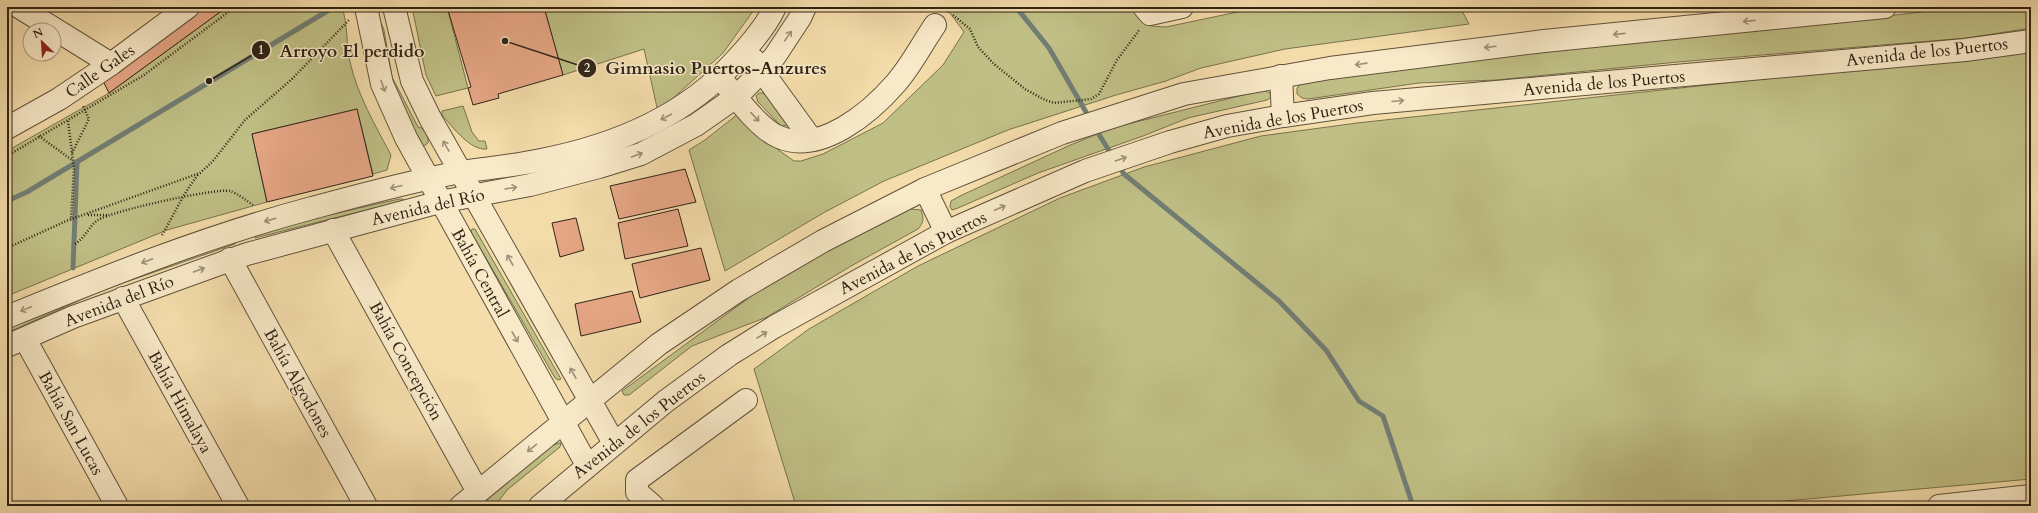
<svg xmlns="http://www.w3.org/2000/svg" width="2038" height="513" font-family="Cardo,serif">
<rect width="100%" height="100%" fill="#f4ddab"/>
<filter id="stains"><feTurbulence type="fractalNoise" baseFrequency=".005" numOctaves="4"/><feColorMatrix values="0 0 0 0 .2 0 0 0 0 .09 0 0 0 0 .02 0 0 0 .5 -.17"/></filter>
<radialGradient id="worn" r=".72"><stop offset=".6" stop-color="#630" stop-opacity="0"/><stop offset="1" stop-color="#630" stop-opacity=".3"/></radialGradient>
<!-- green -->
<g fill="#c0c086" stroke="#78724e">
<path d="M227,7H342C348,25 346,44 350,62C357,94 376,127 391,155L387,170L373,174L357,109L252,134L267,202L167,230L7,296V151L109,93Z"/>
<path d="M412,7H447L468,88L436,96L426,75Z"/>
<path d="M544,7H756L723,53L658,112L644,49L563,75Z"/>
<path d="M934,7H1132L1151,26L1166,27L1261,7H1460L1469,24L1285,49L1201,68L1166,81L1116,95L1008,130L884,181L825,212L725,271L689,150L705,140L738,114L749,119L777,149L794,161H801L823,154L883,123L943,65L964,32L950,13Z"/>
<path d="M1965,7H2031V28L1967,38L1678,62L1496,80L1419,83L1308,99L1302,98L1297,94V88L1301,84L1324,79L1585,46L1746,32Z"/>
<path d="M378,22L381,23L384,30L392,77L418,127L424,129L428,137V143L424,146H418L386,79Z"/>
<path d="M2031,50V479L1729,506H796L754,369L809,329L918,266L1060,198L1144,167L1261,136L1357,123Z"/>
<path d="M1263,90L1270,93L1271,97L1267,100L1188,118L1143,136L1038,173L958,208L952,210L950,207L951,201L960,196L1068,146L1112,128Z"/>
<path d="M759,93H763L769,98L790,125L781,126L758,102L756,96Z"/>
<path d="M463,106L472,132L479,141H485L487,149C470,151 453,127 442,115V111Z"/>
<path d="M399,199H403V203L374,208L255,238L258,231Z"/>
<path d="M910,209L921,210C924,219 924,222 918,229L851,266L767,317L692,346L629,395H624L622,391L754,294L829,250Z"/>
<path d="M472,229H475L561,379L558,380L555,378L471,232Z"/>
<path d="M236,242L235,244L100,291L7,333V325L96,286Z"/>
<path d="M559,443H561L560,447L507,490L495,506H477L551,446Z"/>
</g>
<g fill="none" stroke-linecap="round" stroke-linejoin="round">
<!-- stream -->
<g stroke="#727e74" stroke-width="5">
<path d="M1016,7L1049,48L1090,119"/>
<path d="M1095,128L1113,157"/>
<path d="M1118,165L1124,174L1279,301L1326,350L1359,401L1383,416L1413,506"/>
<path d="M7,201L27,192L334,7"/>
<path d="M73,268L77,162"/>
</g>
</g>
<!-- building -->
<g fill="#e7a786" stroke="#2f2316">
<path d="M202,7H227L109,93L102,79Z"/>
<path d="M447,7H544L563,75L498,94L499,98L473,105L468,88L471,87Z"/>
<path d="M357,109L373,176L267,202L252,134Z"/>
<path d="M685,169L696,202L619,219L610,186Z"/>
<path d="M678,209L688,246L625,259L618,223Z"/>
<path d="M576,218L584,250L560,257L552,223Z"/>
<path d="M701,248L710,280L640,298L632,264Z"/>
<path d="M632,291L641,322L581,336L575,304Z"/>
</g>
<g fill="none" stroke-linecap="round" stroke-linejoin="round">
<!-- minor casing -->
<g stroke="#60523b" stroke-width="24">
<g id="minor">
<path d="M19,7L111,64"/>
<path d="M366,7L382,84L406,138L587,465"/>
<path d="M394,7L412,81L430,118L614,443"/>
<path d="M1144,7L1150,14L1182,7"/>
<path d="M754,60L812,140"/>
<path d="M1281,76L1283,116"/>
<path d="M727,86C740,102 760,129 779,137C820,155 870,113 896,83C911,66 922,44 935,25"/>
<path d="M7,128L59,99L111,64L188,7"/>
<path d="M925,189L946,232"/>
<path d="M333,230L478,492"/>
<path d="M230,259L366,506"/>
<path d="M123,298L238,506"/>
<path d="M7,317C107,276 207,236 312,208C360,195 411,181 461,172C487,168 514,166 541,160C613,146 684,117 734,62C749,46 766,27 775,7"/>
<path d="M25,339L117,506"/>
<path d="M7,346L73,317L247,254L440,202L530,185L599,167L641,154L696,125L736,97L762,71L775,56L800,18L805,7"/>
<path d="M461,506L659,344L739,290L823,241L925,189L1062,133L1184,94L1330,68L1544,41L1885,7"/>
<path d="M540,506L666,401L729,355L774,327L946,232L1085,171L1170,142L1227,126L1283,116L1373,103L1965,50L2031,41"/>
<path d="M653,506L637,492V480L746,400"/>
<path d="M1939,506L2031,496"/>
</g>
</g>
<!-- path -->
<g stroke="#2f2316" stroke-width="2.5" stroke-dasharray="1 2" stroke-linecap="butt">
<path d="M953,15L970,29L978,47L994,64L1025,89L1043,99L1054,103L1091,99L1099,94L1117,60L1140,29"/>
<path d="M68,121L74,168L71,220"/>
<path d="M39,136L72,160"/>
<path d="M72,153L89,119L83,106"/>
<path d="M7,156L144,75L235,7"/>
<path d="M88,215H107"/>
<path d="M162,235C174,215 183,193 198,175"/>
<path d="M75,244C86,237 89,226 98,220C112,211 214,188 230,191C237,193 247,201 253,205"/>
<path d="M7,248L66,221L200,173L213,161L245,120L292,79L349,20"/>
</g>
<!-- minor -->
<use href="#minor" stroke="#f8e9c8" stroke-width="22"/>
</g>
<!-- one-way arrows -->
<defs><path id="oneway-shaft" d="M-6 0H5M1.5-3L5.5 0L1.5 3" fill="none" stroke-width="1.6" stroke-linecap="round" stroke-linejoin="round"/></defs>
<g stroke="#9e9078">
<use href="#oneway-shaft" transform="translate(1749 21) rotate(174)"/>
<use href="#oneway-shaft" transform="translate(1619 34) rotate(174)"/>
<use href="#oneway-shaft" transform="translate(788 36) rotate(-56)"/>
<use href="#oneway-shaft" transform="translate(1490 47) rotate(173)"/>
<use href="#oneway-shaft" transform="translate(1361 64) rotate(172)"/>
<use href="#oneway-shaft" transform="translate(383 86) rotate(70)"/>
<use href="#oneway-shaft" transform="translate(1398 101) rotate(-5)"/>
<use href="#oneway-shaft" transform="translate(666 117) rotate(152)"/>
<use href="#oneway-shaft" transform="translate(755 117) rotate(47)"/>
<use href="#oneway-shaft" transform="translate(446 146) rotate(-120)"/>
<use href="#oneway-shaft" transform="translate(637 155) rotate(-20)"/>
<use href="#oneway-shaft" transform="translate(1121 159) rotate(-19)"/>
<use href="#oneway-shaft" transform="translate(396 187) rotate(166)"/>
<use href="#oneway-shaft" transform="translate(511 188) rotate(-9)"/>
<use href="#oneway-shaft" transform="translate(1000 208) rotate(-23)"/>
<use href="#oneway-shaft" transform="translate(270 220) rotate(164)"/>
<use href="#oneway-shaft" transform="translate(510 260) rotate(-119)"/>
<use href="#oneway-shaft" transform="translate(147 261) rotate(159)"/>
<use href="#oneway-shaft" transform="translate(199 270) rotate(-20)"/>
<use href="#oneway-shaft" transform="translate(26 309) rotate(158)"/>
<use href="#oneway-shaft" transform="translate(762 335) rotate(-32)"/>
<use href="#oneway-shaft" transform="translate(515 337) rotate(61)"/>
<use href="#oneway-shaft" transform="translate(573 373) rotate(-119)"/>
<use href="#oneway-shaft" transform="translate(532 448) rotate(141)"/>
</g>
<g text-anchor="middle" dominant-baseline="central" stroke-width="3" stroke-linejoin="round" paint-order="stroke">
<!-- street labels -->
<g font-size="17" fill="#2f2316" stroke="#f8e9c8">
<text transform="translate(1927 52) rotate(-6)">Avenida de los Puertos</text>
<text transform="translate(100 71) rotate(-35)">Calle Gales</text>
<text transform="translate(1604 83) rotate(-5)">Avenida de los Puertos</text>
<text transform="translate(1283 119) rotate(-10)">Avenida de los Puertos</text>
<text transform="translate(428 207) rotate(-13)">Avenida del Río</text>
<text transform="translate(913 253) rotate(-27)">Avenida de los Puertos</text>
<text transform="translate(480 273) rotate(61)">Bahía Central</text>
<text transform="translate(119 301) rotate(-21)">Avenida del Río</text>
<text transform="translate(406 361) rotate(61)">Bahía Concepción</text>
<text transform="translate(298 383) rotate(61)">Bahía Algodones</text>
<text transform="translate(180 402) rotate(61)">Bahía Himalaya</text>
<text transform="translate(71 423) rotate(61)">Bahía San Lucas</text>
<text transform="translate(639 425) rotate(-38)">Avenida de los Puertos</text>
</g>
</g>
<!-- callouts -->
<path fill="none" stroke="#2f2316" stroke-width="1.5" d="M209 81L261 50M505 41L587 68"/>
<g fill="#2f2316" stroke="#f8e9c8" stroke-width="1.5">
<circle cx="209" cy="81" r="4"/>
<circle cx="505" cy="41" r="4"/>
<circle cx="261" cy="50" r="10"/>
<circle cx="587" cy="68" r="10"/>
</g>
<g font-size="12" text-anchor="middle" font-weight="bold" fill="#fff">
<text x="261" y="54">1</text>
<text x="587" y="72">2</text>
</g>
<g font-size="18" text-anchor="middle" font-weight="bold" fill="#2f2316" stroke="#f8e9c8" stroke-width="3" stroke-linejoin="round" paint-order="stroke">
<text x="352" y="57">Arroyo El perdido</text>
<text x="716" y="74">Gimnasio Puertos-Anzures</text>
</g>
<!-- margin -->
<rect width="2038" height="513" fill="none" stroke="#f4ddab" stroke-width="24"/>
<rect x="8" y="8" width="2022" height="497" fill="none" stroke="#2f2316" stroke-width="2"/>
<rect x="12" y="12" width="2014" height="489" fill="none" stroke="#2f2316"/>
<!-- north arrow -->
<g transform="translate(42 42) rotate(335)"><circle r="19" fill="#f8e9c8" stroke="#a89a81"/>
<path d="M0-3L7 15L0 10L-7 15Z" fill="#8f2418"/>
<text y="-6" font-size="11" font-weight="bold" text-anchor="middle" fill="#2f2316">N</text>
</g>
<rect width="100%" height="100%" filter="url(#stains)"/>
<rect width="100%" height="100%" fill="url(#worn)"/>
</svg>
